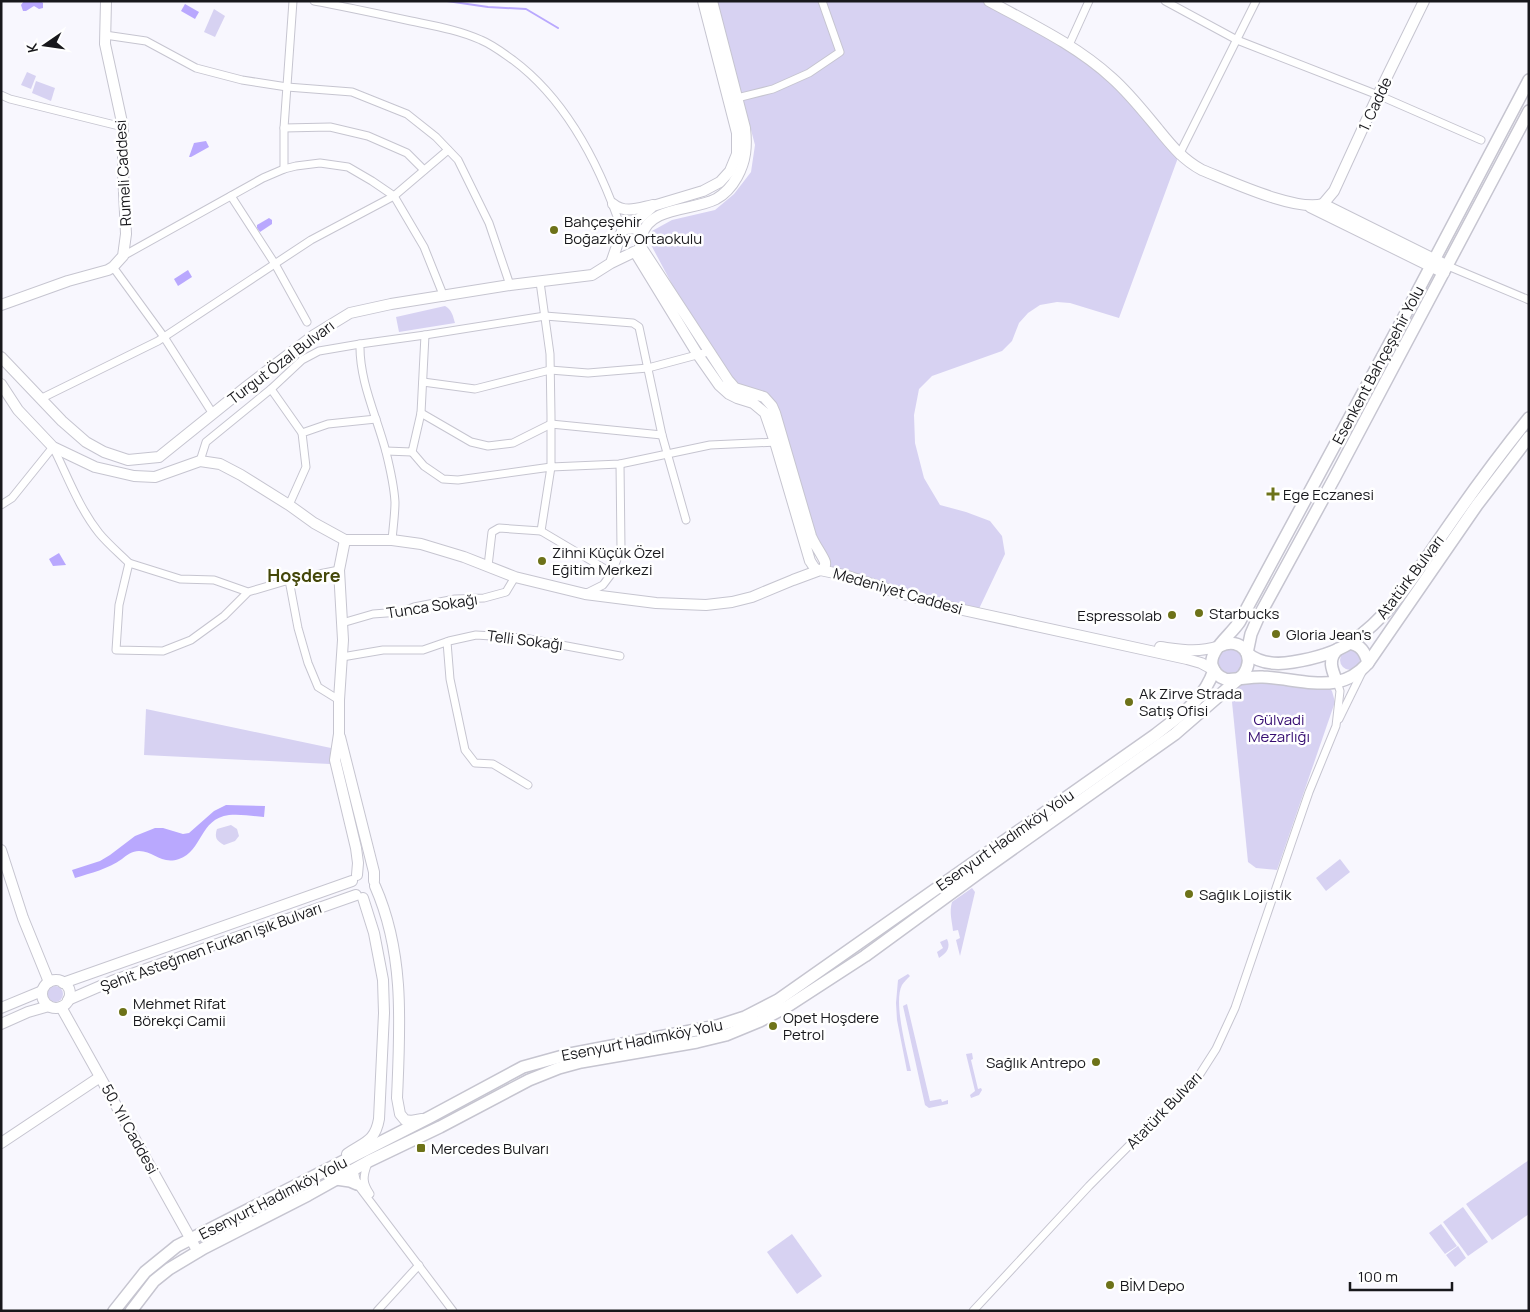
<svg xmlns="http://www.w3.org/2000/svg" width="1530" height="1312" font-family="Manrope,sans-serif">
<rect width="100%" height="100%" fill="#f8f7fe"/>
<!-- green -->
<g fill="#d7d2f2">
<path d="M717,1H983L1069,45L1086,56L1179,155L1119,318L1070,303L1057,302L1040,305L1028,313L1019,323L1012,341L1002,351L932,376L919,389L914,415L915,443L924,478L940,505L966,512L990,521L1002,536L1005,554L977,613L844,575L825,562L772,406L744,391L708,352L649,241L652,231L672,220L715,210L734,194L751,172L755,145Z"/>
<path d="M214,9L225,16L215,37L204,32Z"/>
<path d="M27,72L36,76L31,89L21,85Z"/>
<path d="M36,81L55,88L51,101L32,93Z"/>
<path d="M445,306C452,310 453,316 455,323L399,332L396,317Z"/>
<circle cx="1230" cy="662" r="13"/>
<circle cx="1350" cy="660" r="10"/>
<path d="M1249,681L1324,687L1330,689L1332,691L1335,702L1277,870L1256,868L1248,862L1231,692L1241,684Z"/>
<path d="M146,709L331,748L330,764L144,755Z"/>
<path d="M231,825L237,829L239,836L235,841L224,845C217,841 214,838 217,829Z"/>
<path d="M1340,859L1350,872L1326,891L1316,878Z"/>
<path d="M972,888L975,892L960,956L956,940L960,938L958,930L953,931C952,921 949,912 952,902Z"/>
<path d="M947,939C951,947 947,953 939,958L937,952L943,948L940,942Z"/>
<path d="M908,974L910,976C907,979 904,982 902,985C893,1002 907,1051 911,1071H907L897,1020L896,1003L898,980Z"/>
<circle cx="55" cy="994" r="8"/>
<path d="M907,1004L930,1101L941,1099L942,1102L948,1100V1104L929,1108L925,1105L903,1006Z"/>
<path d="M972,1053L973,1059L971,1060L978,1089L981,1088L982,1090L979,1095L971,1098L970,1095L975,1091L966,1054Z"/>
<path d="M1529,1160V1214L1492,1240L1466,1204Z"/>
<path d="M1463,1207L1488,1242L1468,1256L1443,1222Z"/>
<path d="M1441,1224L1457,1246L1445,1254L1429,1233Z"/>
<path d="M792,1234L822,1276L797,1294L767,1252Z"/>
<path d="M1458,1246L1466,1258L1455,1267L1446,1255Z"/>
</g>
<!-- water -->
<g fill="#b9a8fe">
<path d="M24,1H41L43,3V8L39,9L34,6L26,11H23L21,5Z"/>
<path d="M185,4L199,12L195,19L181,11Z"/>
<path d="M206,141L209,147L191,157H189L194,143Z"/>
<path d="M269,218L272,220V224L260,232L257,228V225Z"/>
<path d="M188,270L192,277L178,286L174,279Z"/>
<path d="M59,553L66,565L53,566L49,559Z"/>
<path d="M226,805L265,806L264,817C253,816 241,814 229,815C199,819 203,851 179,859C161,865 154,851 139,851C132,851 127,855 122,859C108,869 91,873 75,878L72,870L100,861L110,855L135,836L155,828H163L183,834L189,833L214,811Z"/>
</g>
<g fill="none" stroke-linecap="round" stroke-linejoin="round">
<!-- stream -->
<path stroke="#b9a8fe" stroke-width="2" d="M447,1L488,7L526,9L558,28"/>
<!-- street casing -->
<g stroke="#c6c5d0" stroke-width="9">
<g id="street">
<path d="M314,1C347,7 379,14 411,21C435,26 459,30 481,40C493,45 503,53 513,60C568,101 601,168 622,231"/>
<path d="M1165,1L1237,40L1378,95L1481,140"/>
<path d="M105,35L146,41L196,68L242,80L287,87L352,92L407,114L436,137L458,160L489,223L510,285"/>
<path d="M1069,45L1089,1"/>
<path d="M1,95L10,99L123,127"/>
<path d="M737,98L773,89L809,73L840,52L822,1"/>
<path d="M284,128L330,127L368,136L407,153L424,170"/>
<path d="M1179,155L1256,1"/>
<path d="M284,169V128L293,1"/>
<path d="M231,196L275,264L307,322"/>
<path d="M123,256L263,178L284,169L296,166L320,163L348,167L372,181L394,196L424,247L444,297"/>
<path d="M1448,266L1529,300"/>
<path d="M113,267L164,337L213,414"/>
<path d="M540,282L550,354L551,416V467L620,464L710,445L777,442"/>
<path d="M423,382L475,389L550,370L588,373L648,368L708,352"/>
<path d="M271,389L302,360L319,351L360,344"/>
<path d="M40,399L158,341L311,240L394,196L448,150"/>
<path d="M421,413L471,442L488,446L513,443L551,424L662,435"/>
<path d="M386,451L412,452L421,413L425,335"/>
<path d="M412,452L424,466L443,479L458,480L551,467L541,531"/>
<path d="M200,461L206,442L271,389L302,433"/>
<path d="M1,505L12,498L53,447C67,475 79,508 99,533C108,544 119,553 129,563"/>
<path d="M289,505L306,467L302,433L328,424L376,419"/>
<path d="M392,540C393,528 395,514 395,502C394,486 390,468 386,452C377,417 359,381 360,344L425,335L545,316L633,323L639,327L662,435L686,520"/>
<path d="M488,566L492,532L499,528L541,531L612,573"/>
<path d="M289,580L298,628L308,663L318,687L339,700"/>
<path d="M248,592L214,580L180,579L129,563L119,605L116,650L163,651L191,640L224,616L248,592L289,580L339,570"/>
<path d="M585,594L603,585L612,573L621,548L620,464"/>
<path d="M342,623L373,614L400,612L414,607L455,599L484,598L506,592L515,577"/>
<path d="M447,642L450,679L465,750L475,763L493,764L528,785"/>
<path d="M342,657L383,650H423L449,641L476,635L524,638L620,656"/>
<path d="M1339,719L1363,670"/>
<path d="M368,1163C363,1176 362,1182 370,1194"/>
<path d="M354,1170L357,1184L453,1311"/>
<path d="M377,1311L419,1265"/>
<path d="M973,1311L1089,1186L1200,1074L1216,1049L1235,1008L1290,847L1309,792L1336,726L1340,691L1337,682"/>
</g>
</g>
<!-- secondary casing -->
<g stroke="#c6c5d0" stroke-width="12">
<g id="secondary">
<path d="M989,1C1031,24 1076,45 1112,78C1129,93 1143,111 1158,129C1171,145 1183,160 1202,170C1230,181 1296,212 1323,204L1448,266"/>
<path d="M613,204C625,214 639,208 653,205"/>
<path d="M1323,204L1334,191L1378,95L1424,1"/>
<path d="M1310,207L1444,273"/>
<path d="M629,228L653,206L703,191L720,182L730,171L737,154V133L703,1"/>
<path d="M642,235C650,206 693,211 716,199C725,194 732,186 737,177C746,161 747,146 745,128L712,1"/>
<path d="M635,252L698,355L719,385L729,394L737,398L753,403L765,413L775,442L810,561C811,562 814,568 815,568C820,573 826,568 825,562C823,556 814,544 811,536L775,413L772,406L764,397L735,388L728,380L641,247"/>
<path d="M1,305L68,281L108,270L113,267L123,256L126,234L123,172V127L105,44L106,1"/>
<path d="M1,357L62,421L86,442L104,452L128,460L159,457L246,387L314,335L350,313L391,304L510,285L592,275L611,263L638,250C650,237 637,222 622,231L611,263"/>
<path d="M1,384L18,410L53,447L95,467L134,476L155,477L200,461L220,464L241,475L289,505L314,523L345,540H392L421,544L464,557L515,577L585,594L656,603L706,605L732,602L752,597L793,580L820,570L844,575L893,591L945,606L1187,659L1201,663L1214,670"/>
<path d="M345,540L339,570L343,640L339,700V734L335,760L356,848L358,863L357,875"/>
<path d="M1160,647C1183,650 1197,653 1220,646"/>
<path d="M340,737L374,872V881"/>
<path d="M1,850L23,918L49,982"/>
<path d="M375,886C405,954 400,1026 397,1098L400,1114L405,1120L411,1121L422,1119"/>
<circle cx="56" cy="994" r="14"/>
<path d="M63,983L352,881"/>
<path d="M68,1000L112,981L356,895"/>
<path d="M61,1007L198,1252"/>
<path d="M1,1008L42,991"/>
<path d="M1,1024L28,1012L49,1006"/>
<path d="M1,1143L100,1077"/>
<path d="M347,1154C364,1142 375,1142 379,1119L384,1013L383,980L374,933L363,898"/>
</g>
</g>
<!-- primary casing -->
<g stroke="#c6c5d0" stroke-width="14">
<g id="primary">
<path d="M1529,80L1413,300L1240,621C1232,634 1209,650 1212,665C1214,672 1219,677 1225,679C1232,681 1252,676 1263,677C1287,678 1312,686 1336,682C1348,680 1360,672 1368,663L1477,505L1529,437"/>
<path d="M1349,643C1361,645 1365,652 1368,663"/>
<path d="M1247,653L1251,634L1258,618L1335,477L1529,111"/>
<path d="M1247,653C1260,664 1276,665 1293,662C1312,659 1334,653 1350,643C1392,615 1417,571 1445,531C1472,492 1499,455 1529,418"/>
<path d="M1337,682C1332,670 1327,659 1338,649"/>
<path d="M336,1179L350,1181L357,1184"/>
<path d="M114,1311L145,1272L177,1246L430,1117L523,1067L570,1054L717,1026L745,1017L778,1000L1155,735C1180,715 1203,702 1214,670"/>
<path d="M131,1311L154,1281L169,1269L204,1248L308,1195L369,1161L440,1127L529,1080L559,1068L581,1062L697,1042L726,1035L760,1021L788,1006L865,956L980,872L1175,734L1243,675C1257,656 1241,636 1220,646"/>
</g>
</g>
<!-- street -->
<use href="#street" stroke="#fff" stroke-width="7"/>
<!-- secondary -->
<use href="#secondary" stroke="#fff" stroke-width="10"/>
<!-- primary -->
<use href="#primary" stroke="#fff" stroke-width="11"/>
</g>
<!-- markers -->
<g fill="#6d7219" stroke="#fff" stroke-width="2">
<circle cx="554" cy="230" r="5"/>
<path d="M1270.5 486.5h5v5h5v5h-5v5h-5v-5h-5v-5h5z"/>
<circle cx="542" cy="561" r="5"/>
<circle cx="1199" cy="613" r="5"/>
<circle cx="1172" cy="615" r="5"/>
<circle cx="1276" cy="634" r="5"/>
<circle cx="1129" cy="702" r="5"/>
<circle cx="1189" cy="894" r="5"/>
<circle cx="123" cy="1012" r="5"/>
<circle cx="773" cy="1026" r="5"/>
<circle cx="1096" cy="1062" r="5"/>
<rect x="416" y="1143" width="10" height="10" rx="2.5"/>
<circle cx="1110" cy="1285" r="5"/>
</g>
<g text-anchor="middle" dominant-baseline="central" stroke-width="5" stroke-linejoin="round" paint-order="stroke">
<!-- street labels -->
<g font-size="15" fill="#18181c" stroke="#fff">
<text transform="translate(1375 104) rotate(-65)">1. Cadde</text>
<text transform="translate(123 173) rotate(-93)">Rumeli Caddesi</text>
<text transform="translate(281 362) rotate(-37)">Turgut Özal Bulvarı</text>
<text transform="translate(1378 365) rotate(-62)">Esenkent Bahçeşehir Yolu</text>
<text transform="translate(1410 577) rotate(-53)">Atatürk Bulvarı</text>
<text transform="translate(898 591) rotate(16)">Medeniyet Caddesi</text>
<text transform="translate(432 606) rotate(-9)">Tunca Sokağı</text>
<text transform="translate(525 640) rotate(7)">Telli Sokağı</text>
<text transform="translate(1005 840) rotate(-35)">Esenyurt Hadımköy Yolu</text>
<text transform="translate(211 947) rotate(-20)">Şehit Asteğmen Furkan Işık Bulvarı</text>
<text transform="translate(642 1040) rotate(-11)">Esenyurt Hadımköy Yolu</text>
<text transform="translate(1164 1110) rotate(-46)">Atatürk Bulvarı</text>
<text transform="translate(130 1129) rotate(61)">50. Yıl Caddesi</text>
<text transform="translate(273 1198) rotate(-27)">Esenyurt Hadımköy Yolu</text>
</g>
<!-- poi labels -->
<g font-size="15" fill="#18181c" stroke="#fff" text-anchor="start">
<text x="564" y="221">Bahçeşehir<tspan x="564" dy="17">Boğazköy Ortaokulu</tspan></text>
<text x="1283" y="494">Ege Eczanesi</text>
<text x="552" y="552">Zihni Küçük Özel<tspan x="552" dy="17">Eğitim Merkezi</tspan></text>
<text x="1209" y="613">Starbucks</text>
<text x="1162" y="615" text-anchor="end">Espressolab</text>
<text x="1286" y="634">Gloria Jean's</text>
<text x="1139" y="693">Ak Zirve Strada<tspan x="1139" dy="17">Satış Ofisi</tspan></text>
<text x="1199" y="894">Sağlık Lojistik</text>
<text x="133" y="1003">Mehmet Rifat<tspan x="133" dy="17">Börekçi Camii</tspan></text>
<text x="783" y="1017">Opet Hoşdere<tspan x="783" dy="17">Petrol</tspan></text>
<text x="1086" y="1062" text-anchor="end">Sağlık Antrepo</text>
<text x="431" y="1148">Mercedes Bulvarı</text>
<text x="1120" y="1285">BİM Depo</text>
</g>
<!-- park labels -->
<g font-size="15" fill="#350c71" stroke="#fff">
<text x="1279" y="719">Gülvadi<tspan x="1279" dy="17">Mezarlığı</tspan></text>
</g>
<!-- quarter labels -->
<g font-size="18" font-weight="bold" fill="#444708" stroke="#fff">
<text x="304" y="575">Hoşdere</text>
</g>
</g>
<!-- border -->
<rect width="1530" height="1312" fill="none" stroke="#18181c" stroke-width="5"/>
<!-- north arrow -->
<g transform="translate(45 45) rotate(257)" stroke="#ffffff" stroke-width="4" paint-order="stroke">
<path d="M0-4L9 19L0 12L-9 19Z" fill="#18181c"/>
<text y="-8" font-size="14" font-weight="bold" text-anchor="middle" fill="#18181c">K</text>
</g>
<!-- scale -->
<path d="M1350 1282v8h102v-8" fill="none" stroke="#18181c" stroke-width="2.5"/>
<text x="1358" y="1282" font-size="15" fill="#18181c" stroke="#ffffff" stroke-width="4" paint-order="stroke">100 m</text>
</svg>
